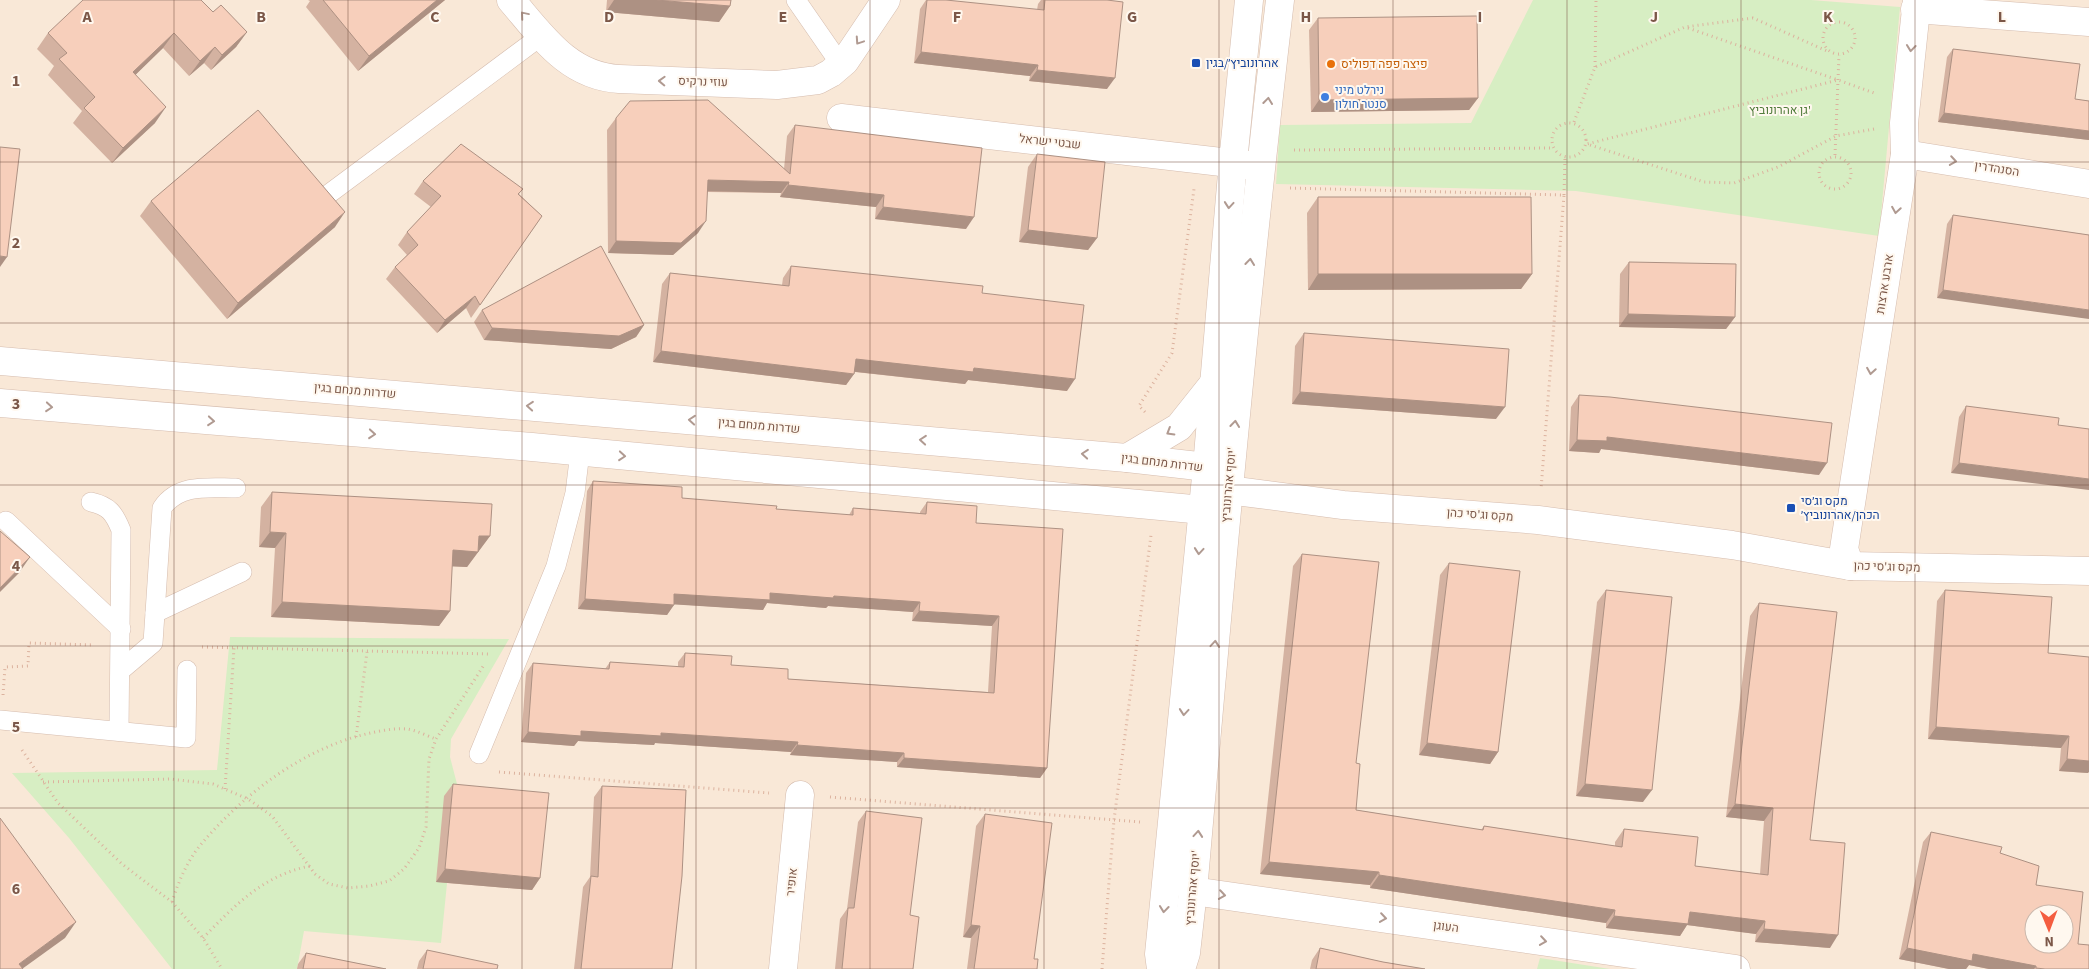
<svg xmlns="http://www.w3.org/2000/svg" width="2089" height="969" font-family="'Source Sans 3',Heebo,sans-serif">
<rect width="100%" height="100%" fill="#fef4e7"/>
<!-- residential -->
<path fill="#f9e8d7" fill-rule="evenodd" d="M0,0H2089V969H0ZM2034,914H2064V944H2034Z"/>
<!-- green -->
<g fill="#d7eec3">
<path d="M1533,0H1811L1900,7L1879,236L1576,191L1276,184L1280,125L1471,123Z"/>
<path d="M230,637L509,639L451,739L450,757L457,784L441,943L304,931L297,969H172L69,838L12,773L217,770Z"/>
<path d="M1540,958L1610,969H1537Z"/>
</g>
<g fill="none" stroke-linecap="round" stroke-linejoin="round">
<!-- service casing -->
<g stroke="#d5bcae" stroke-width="20">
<g id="service">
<path d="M796,0L841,65"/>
<path d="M326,196L541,36"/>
<path d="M91,502C109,506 114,513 121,530L119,731"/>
<path d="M6,521L121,629"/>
<path d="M155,613L242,572"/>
<path d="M121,670L153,643L162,508C179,483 209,488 236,488"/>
<path d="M0,720L186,738L187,670"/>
<path d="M479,754L556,566L575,493L580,452"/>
</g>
</g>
<!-- minor casing -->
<g stroke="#d5bcae" stroke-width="29">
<g id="minor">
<path d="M511,0C542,36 568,76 619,79L777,85L818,80L831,73L845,61L886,0"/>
<path d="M1915,9L2089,22"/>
<path d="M841,118L1256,166"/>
<path d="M1905,154L2089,184"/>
<path d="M1850,566L1844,549L1905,154L1904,123L1917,0"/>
<path d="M1178,873L1193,891L1736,969"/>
<path d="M783,969L800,795"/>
</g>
</g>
<!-- tertiary casing -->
<g stroke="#d5bcae" stroke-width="29">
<g id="tertiary">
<path d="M0,361L1127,458L1207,467L1228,490"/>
<path d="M0,403L532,447L1203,510L1228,490"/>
<path d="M1127,458L1179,427L1214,383"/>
<path d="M1228,490L1343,505L1538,520L1732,545L1850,566L2089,571"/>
<path d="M1161,969L1159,954L1207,467L1233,162L1249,0"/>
<path d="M1181,969L1186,953L1193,891C1219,593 1245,296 1280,0"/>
</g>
</g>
<!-- path -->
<g stroke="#dcb29e" stroke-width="3" stroke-dasharray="1 4" stroke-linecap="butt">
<circle cx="1839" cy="38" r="16"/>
<path d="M1688,28L1838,80"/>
<path d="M1595,67L1596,0"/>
<path d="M1574,122L1595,67L1685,27L1753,18L1827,51"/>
<circle cx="1569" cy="140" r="17"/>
<path d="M1874,129L1836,136L1778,167L1734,183L1704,182L1587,144L1838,80L1877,94"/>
<path d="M1294,150L1553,148"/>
<path d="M1835,155L1839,55"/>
<circle cx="1835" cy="173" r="16"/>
<path d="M1290,188L1564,195L1541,489"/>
<path d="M1564,195L1565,157"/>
<path d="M1145,412L1139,406L1172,353L1194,189"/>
<path d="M202,647L491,654"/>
<path d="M3,695L5,667L28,666L29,643L94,645"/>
<path d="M356,737L367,652"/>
<path d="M22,750L58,803L122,864L172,902L203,938L222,969"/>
<path d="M499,772L769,793"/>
<path d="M43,782L170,779L213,784L248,799L272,816L315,874L329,884L348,888L369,886L389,881L404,869L419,848L426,827L429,759L436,739L484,665"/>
<path d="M225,789L234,648"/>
<path d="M830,797L1140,822"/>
<path d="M172,902C179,880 188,859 203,842C245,793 303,749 366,734C379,731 393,728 407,729C416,730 427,736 436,739"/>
<path d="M203,938C235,905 264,875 310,866"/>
<path d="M1102,969L1114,820L1151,535"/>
</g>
<!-- service -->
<use href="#service" stroke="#fff" stroke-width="19"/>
<!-- minor -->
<use href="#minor" stroke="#fff" stroke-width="28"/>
<!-- tertiary -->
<use href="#tertiary" stroke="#fff" stroke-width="28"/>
</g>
<!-- wall -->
<g fill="#d4b2a1">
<path d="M308,0H445L358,71L306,7L310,1Z"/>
<path d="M607,0H731L730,6L719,22L606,12Z"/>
<path d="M926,0L1037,10L1038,4L1041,0H1107V89L1029,81L1030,76L914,63L920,9Z"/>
<path d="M213,12L247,32L236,47L211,70L204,63L189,76L163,48L135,75L155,123L112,163L73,123L82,111L48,75L54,66L37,49L48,33Z"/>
<path d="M1318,18L1478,98L1469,110L1311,112L1309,30Z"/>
<path d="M1953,49L2075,99L2089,101V140L1938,122L1947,57Z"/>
<path d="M616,118L784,169L787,136L795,125L966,229L875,219L876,207L780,197L781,193L707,192L698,233L673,255L608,253L607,130Z"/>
<path d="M1037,154L1097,238L1088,250L1019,242L1028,167Z"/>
<path d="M423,181L523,189L519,194L542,216L471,318L466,308L437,333L386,279L395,267L407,255L398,245L407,232L431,207L414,194Z"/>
<path d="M1318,197L1532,274L1521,289L1308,290L1307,213Z"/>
<path d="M151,201L335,227L227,319L140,216Z"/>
<path d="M1953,215L2089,235L1937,298L1947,224Z"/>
<path d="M1629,262L1735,317L1726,329L1619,327L1620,274Z"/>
<path d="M791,266L982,293L1067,391L968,380L965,384L855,372L854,374L846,385L653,362L662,284L670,273L782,285L783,278Z"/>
<path d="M482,310L644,325L636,337L611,349L484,340L474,322Z"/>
<path d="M1304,333L1496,419L1292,404L1295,346Z"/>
<path d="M1579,395L1819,475L1601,449L1599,453L1569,451L1571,407Z"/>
<path d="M1966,406L2058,425L1951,473L1959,417Z"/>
<path d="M593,481L682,498L776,509L849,515L853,508L920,513V512L927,502L976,523L1047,768L1040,778L897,767V762L790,755L791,752L655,743L654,745L578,741L574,746L521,742L526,673L533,663L605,669L610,662L678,667V662L685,653L731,665L788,679L988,692L992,626L912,621L913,612L828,606L826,608L767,603L763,610L674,604L667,615L578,609L587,491Z"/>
<path d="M272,492L490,536L467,567L452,566L450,611L439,626L271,617L275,548L259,547L261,507Z"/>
<path d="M1302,554L1356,763V810L1481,830L1484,826L1615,846V842L1624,829L1695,866L1760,874L1764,821L1726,817L1750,616L1759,603L1810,840L1830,948L1755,942L1756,934L1687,925L1680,936L1606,928V923L1370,888V885L1260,874L1293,566Z"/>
<path d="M1449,563L1498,752L1490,764L1419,755L1440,575Z"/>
<path d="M1606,590L1643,802L1576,796L1597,602Z"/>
<path d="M1945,590L2048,653L2088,773L2059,771L2061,748L1928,739L1937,601Z"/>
<path d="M453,784L540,878L532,890L436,882L444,796Z"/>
<path d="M602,786L672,969H574L583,887L590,877L594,797Z"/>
<path d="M866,811L910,915L913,969H835L840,919L847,909L858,822Z"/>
<path d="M985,814L1034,959L1037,969H967L971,938L963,937L976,826Z"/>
<path d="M1931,832L2000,853L2036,885L2078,944L2089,969H1989L1969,965L1966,969H1949L1899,959L1923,842Z"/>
<path d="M1320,948L1383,962L1425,969H1310L1312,960Z"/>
<path d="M427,950L497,969H417L419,961Z"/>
<path d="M306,953L386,969H297L298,964Z"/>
</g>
<!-- shaded-wall -->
<g fill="#ad9183">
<path d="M437,0H445L358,71L369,56Z"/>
<path d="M614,0H656L730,6L719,22L606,12Z"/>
<path d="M247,32L236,47L211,70L222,55Z"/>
<path d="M174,33L163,48L122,88L133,72Z"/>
<path d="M215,47L204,63L189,76L200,61Z"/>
<path d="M921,52L1038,65L1030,76L914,63Z"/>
<path d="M1037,70L1115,78L1107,89L1029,81Z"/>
<path d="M1478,98L1469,110L1311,112L1319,100Z"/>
<path d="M166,107L155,123L112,163L123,148Z"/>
<path d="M1944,113L2089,131V140L1938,122Z"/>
<path d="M708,180L789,182L781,193L700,191Z"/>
<path d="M788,185L884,195L876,207L780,197Z"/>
<path d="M883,207L974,217L966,229L875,219Z"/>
<path d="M345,212L335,227L227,319L238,303Z"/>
<path d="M706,221L698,233L673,255L608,253L616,241Z"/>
<path d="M1028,230L1097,238L1088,250L1019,242Z"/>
<path d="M0,256L7,257L0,267Z"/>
<path d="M1318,274H1532L1521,289L1308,290Z"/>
<path d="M1943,290L2089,310V319L1937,298Z"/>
<path d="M475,296L466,308L437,333L445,320Z"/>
<path d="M1628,314L1735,317L1726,329L1619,327Z"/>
<path d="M644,325L636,337L611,349L484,340L492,328Z"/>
<path d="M661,351L854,374L846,385L653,362Z"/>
<path d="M856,359L974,368L1075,379L1067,391L968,380L965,384L848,371Z"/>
<path d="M1300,392L1505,407L1496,419L1292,404Z"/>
<path d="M1607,437L1827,463L1819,475L1601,449L1599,453L1569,451L1577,440Z"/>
<path d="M1959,463L2089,479V490L1951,473Z"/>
<path d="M270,532L286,533L275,548L259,547Z"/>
<path d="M479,536H490L467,567L442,566L453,550Z"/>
<path d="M30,557L19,573L0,592V588Z"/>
<path d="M770,593L834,596L920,602L913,612L828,606L826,608L767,603L763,610L668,604L674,594Z"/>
<path d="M585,599L674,605L667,615L578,609Z"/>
<path d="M282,602L450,611L439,626L271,617Z"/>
<path d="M919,611L999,616L992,626L912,621Z"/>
<path d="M1936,727L2069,736L2061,748L1928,739Z"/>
<path d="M581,731L661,733L798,742L791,752L655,743L654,745L578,741L574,746L521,742L528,732Z"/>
<path d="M1427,743L1498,752L1490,764L1419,755Z"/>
<path d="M797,745L904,753L897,762L790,755Z"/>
<path d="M904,758L1047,768L1040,778L897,767Z"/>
<path d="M2067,759L2089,761V772L2088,773L2059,771Z"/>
<path d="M1585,784L1652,790L1643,802L1576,796Z"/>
<path d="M1735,804L1773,808L1764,821L1726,817Z"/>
<path d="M1269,862L1379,872L1370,885L1260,874Z"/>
<path d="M445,869L540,878L532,890L436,882Z"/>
<path d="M1379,875L1615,910L1606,923L1370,888Z"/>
<path d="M1690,912L1765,921L1756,934L1687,925L1680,936L1606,928L1614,916Z"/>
<path d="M76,922L65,938L22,969L19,964Z"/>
<path d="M971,925L980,926L971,938L963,937Z"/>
<path d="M1764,929L1838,935L1830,948L1755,942Z"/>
<path d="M1907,948L1973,954L2036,966L2034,969H1989L1969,965L1966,969H1949L1899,959Z"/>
</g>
<!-- building -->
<g fill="#f7cfbb" stroke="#ad9183" fill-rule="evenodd">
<path d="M83,0H201L213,12L221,5L247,32L222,55L215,47L200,61L174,33L133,72L166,107L123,148L84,108L95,97L59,59L67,53L48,33Z"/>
<path d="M323,0H437L369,56Z"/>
<path d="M656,0H731L730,6Z"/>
<path d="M927,0H946L1044,10L1045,0H1107L1123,2L1115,78L1037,70L1038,65L921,52Z"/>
<path d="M1477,16L1478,98L1319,100L1318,18Z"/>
<path d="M1953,49L2080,64L2075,99L2089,101V131L1944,113Z"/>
<path d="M708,100L790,174L795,125L982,148L974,217L883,207L884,195L788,185L789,182L708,180L706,221L681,243L616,241V118L630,101Z"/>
<path d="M258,110L345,212L238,303L151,201Z"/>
<path d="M461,144L523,189L518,194L542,216L480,305L475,296L445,320L395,267L418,245L407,232L441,196L423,181Z"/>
<path d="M0,147L20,149L7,257L0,256Z"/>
<path d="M1037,154L1105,162L1097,238L1028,230Z"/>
<path d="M1318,197H1531L1532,274H1318Z"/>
<path d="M1953,215L2089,235V310L1943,290Z"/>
<path d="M601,246L644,325L619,336L492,328L482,310Z"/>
<path d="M1629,262L1736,264L1735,317L1628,314Z"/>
<path d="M791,266L983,286L982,293L1084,305L1075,379L974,368L973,372L856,359L854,374L661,351L670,273L789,286Z"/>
<path d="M1304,333L1509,349L1505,407L1300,392Z"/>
<path d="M1579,395L1610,397L1832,423L1827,463L1607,437V441L1577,440Z"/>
<path d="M1966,406L2059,418L2058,425L2089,429V479L1959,463Z"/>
<path d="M593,481L682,487V498L777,506L776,509L853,515V508L926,514L927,502L977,506L976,523L1063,529L1047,768L904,758V753L797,745L798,742L661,733V736L581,731V736L528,732L533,663L609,669L610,662L684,667L685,653L732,656L731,665L788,669V679L994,693L999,616L919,611L920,602L834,596L833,598L770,593V600L674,594V605L585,599Z"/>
<path d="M272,492L492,504L490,536H479L478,552L453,550L450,611L282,602L286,533L270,532Z"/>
<path d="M0,531L30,557L0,588Z"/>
<path d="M1302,554L1379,562L1356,763L1360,764L1356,810L1483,830L1484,826L1622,847L1624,829L1698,837L1695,866L1768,875L1773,808L1735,804L1759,603L1837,612L1810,840L1845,843L1838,935L1764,929L1765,921L1690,912L1688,924L1614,916L1615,910L1379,875V872L1269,862Z"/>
<path d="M1449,563L1520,571L1498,752L1427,743Z"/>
<path d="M1606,590L1672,597L1652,790L1585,784Z"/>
<path d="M1945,590L2052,597L2048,653L2089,657V761L2067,759L2069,736L1936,727Z"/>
<path d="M453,784L549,793L540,878L445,869Z"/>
<path d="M602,786L686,790L682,876L672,969H581L591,876L598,877Z"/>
<path d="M866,811L922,818L910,915L919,917L913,969H842L848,908H854Z"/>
<path d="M985,814L1052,823L1034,959H1038L1037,969H974L980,926L971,925Z"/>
<path d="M0,818L76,922L19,964L23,969H0Z"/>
<path d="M1931,832L2002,847L2000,853L2039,866L2036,885L2083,892L2078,944L2089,945V969H2045L2036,968V966L1973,954L1972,961L1907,948ZM2034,914H2064V944H2034Z"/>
<path d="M1320,948L1383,962L1425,969H1316Z"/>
<path d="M427,950L498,965L497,969H423Z"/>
<path d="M306,953L386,969H303Z"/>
</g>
<!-- one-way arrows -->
<defs><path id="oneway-chevron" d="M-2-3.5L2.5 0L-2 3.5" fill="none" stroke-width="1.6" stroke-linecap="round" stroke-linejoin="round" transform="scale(1.25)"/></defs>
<g stroke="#b09a91">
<use href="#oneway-chevron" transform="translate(524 15) rotate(-130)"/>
<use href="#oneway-chevron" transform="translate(859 41) rotate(124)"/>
<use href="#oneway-chevron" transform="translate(1911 48) rotate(96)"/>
<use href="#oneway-chevron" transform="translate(662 81) rotate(-178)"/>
<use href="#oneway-chevron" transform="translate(1268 101) rotate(-83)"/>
<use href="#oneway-chevron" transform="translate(1953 161) rotate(9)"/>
<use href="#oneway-chevron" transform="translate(1229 205) rotate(95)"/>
<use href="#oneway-chevron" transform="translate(1896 210) rotate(99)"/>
<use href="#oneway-chevron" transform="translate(1250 262) rotate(-84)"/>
<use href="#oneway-chevron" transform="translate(1871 371) rotate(99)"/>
<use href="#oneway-chevron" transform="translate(530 406) rotate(-175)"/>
<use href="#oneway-chevron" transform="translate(49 407) rotate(5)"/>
<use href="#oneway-chevron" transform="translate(692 420) rotate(-175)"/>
<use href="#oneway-chevron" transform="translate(211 421) rotate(5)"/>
<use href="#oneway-chevron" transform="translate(1235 424) rotate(-84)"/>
<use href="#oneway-chevron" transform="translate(1170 432) rotate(149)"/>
<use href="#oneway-chevron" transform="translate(372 434) rotate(5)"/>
<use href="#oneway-chevron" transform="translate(923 440) rotate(-175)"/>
<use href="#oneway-chevron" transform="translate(1085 454) rotate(-175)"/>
<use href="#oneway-chevron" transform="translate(622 456) rotate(5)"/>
<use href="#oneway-chevron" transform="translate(1199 551) rotate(95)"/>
<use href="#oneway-chevron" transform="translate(1215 644) rotate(-85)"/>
<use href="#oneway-chevron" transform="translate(1184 712) rotate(95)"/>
<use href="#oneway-chevron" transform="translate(1198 834) rotate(-85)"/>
<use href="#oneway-chevron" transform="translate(1222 895) rotate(8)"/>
<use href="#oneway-chevron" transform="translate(1164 909) rotate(96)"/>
<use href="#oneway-chevron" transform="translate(1383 918) rotate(8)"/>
<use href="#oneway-chevron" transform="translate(1543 941) rotate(8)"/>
</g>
<!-- grid -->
<path fill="none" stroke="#7b5748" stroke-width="1" stroke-opacity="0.55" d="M174,0V969M348,0V969M522,0V969M696,0V969M870,0V969M1044,0V969M1219,0V969M1393,0V969M1567,0V969M1741,0V969M1915,0V969M0,162H2089M0,323H2089M0,485H2089M0,646H2089M0,808H2089"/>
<!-- markers -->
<g fill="#1a4fb4" stroke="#fff8ef" stroke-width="2">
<rect x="1191" y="58" width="10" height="10" rx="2.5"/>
<rect x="1786" y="503" width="10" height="10" rx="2.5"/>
</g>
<circle fill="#e8710a" stroke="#fff8ef" stroke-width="2" cx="1331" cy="64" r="5"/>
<circle fill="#3f7fe0" stroke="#fff8ef" stroke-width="2" cx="1325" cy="97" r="5"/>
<g text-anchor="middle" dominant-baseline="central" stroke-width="4" stroke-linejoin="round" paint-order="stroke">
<!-- transit labels -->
<g font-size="12" fill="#164399" stroke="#fff8ef" text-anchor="start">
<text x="1206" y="63">אהרונוביץ׳/בגין</text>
<text x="1801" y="501">מקס וג׳סי<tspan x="1801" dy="14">הכהן/אהרונוביץ׳</tspan></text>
</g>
<!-- food labels -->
<g font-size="12" fill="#c56008" stroke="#fff8ef" text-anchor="start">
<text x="1341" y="64">פיצה פפה דפוליס</text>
</g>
<!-- street labels -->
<g font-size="12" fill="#7b5748" stroke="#fff8ef">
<text transform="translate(703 82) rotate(2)">עוזי נרקיס</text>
<text transform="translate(1050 142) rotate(6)">שבטי ישראל</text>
<text transform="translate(1997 169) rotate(9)">הסנהדרין</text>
<text transform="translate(1885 284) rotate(-81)">ארבע ארצות</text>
<text transform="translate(355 391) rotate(5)">שדרות מנחם בגין</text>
<text transform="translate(759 426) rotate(5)">שדרות מנחם בגין</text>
<text transform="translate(1162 463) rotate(7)">שדרות מנחם בגין</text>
<text transform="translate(1229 485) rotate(-85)">יוסף אהרונוביץ'</text>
<text transform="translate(1480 515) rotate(4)">מקס וג'סי כהן</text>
<text transform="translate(1887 567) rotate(2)">מקס וג'סי כהן</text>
<text transform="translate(792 882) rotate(-84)">אופיר</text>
<text transform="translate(1193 888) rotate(-85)">יוסף אהרונוביץ'</text>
<text transform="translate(1446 927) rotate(8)">העוגן</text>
</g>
<!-- shop labels -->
<g font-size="12" fill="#366cbe" stroke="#fff8ef" text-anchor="start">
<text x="1335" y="90">נירלט מיני<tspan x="1335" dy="14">סנטר חולון</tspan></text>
</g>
<!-- park labels -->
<g font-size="12" fill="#527c3c" stroke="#fff8ef">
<text x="1780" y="110">גן אהרונוביץ'</text>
</g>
</g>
<g font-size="16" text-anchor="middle" font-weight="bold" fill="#7b5748" stroke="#fff8ef" stroke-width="4" stroke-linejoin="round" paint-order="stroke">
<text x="87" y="22">A</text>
<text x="261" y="22">B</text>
<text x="435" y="22">C</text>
<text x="609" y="22">D</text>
<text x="783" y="22">E</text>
<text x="957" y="22">F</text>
<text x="1132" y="22">G</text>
<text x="1306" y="22">H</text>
<text x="1480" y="22">I</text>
<text x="1654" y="22">J</text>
<text x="1828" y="22">K</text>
<text x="2002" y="22">L</text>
<text x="16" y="86">1</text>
<text x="16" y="248">2</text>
<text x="16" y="409">3</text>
<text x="16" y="571">4</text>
<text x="16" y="732">5</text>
<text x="16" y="894">6</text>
</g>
<!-- north arrow -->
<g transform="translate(2049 929) rotate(179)"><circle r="24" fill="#fff8ef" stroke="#cab8ac"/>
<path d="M0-4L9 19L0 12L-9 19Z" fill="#f45d40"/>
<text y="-8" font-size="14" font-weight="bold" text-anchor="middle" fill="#7b5748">N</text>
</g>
</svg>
